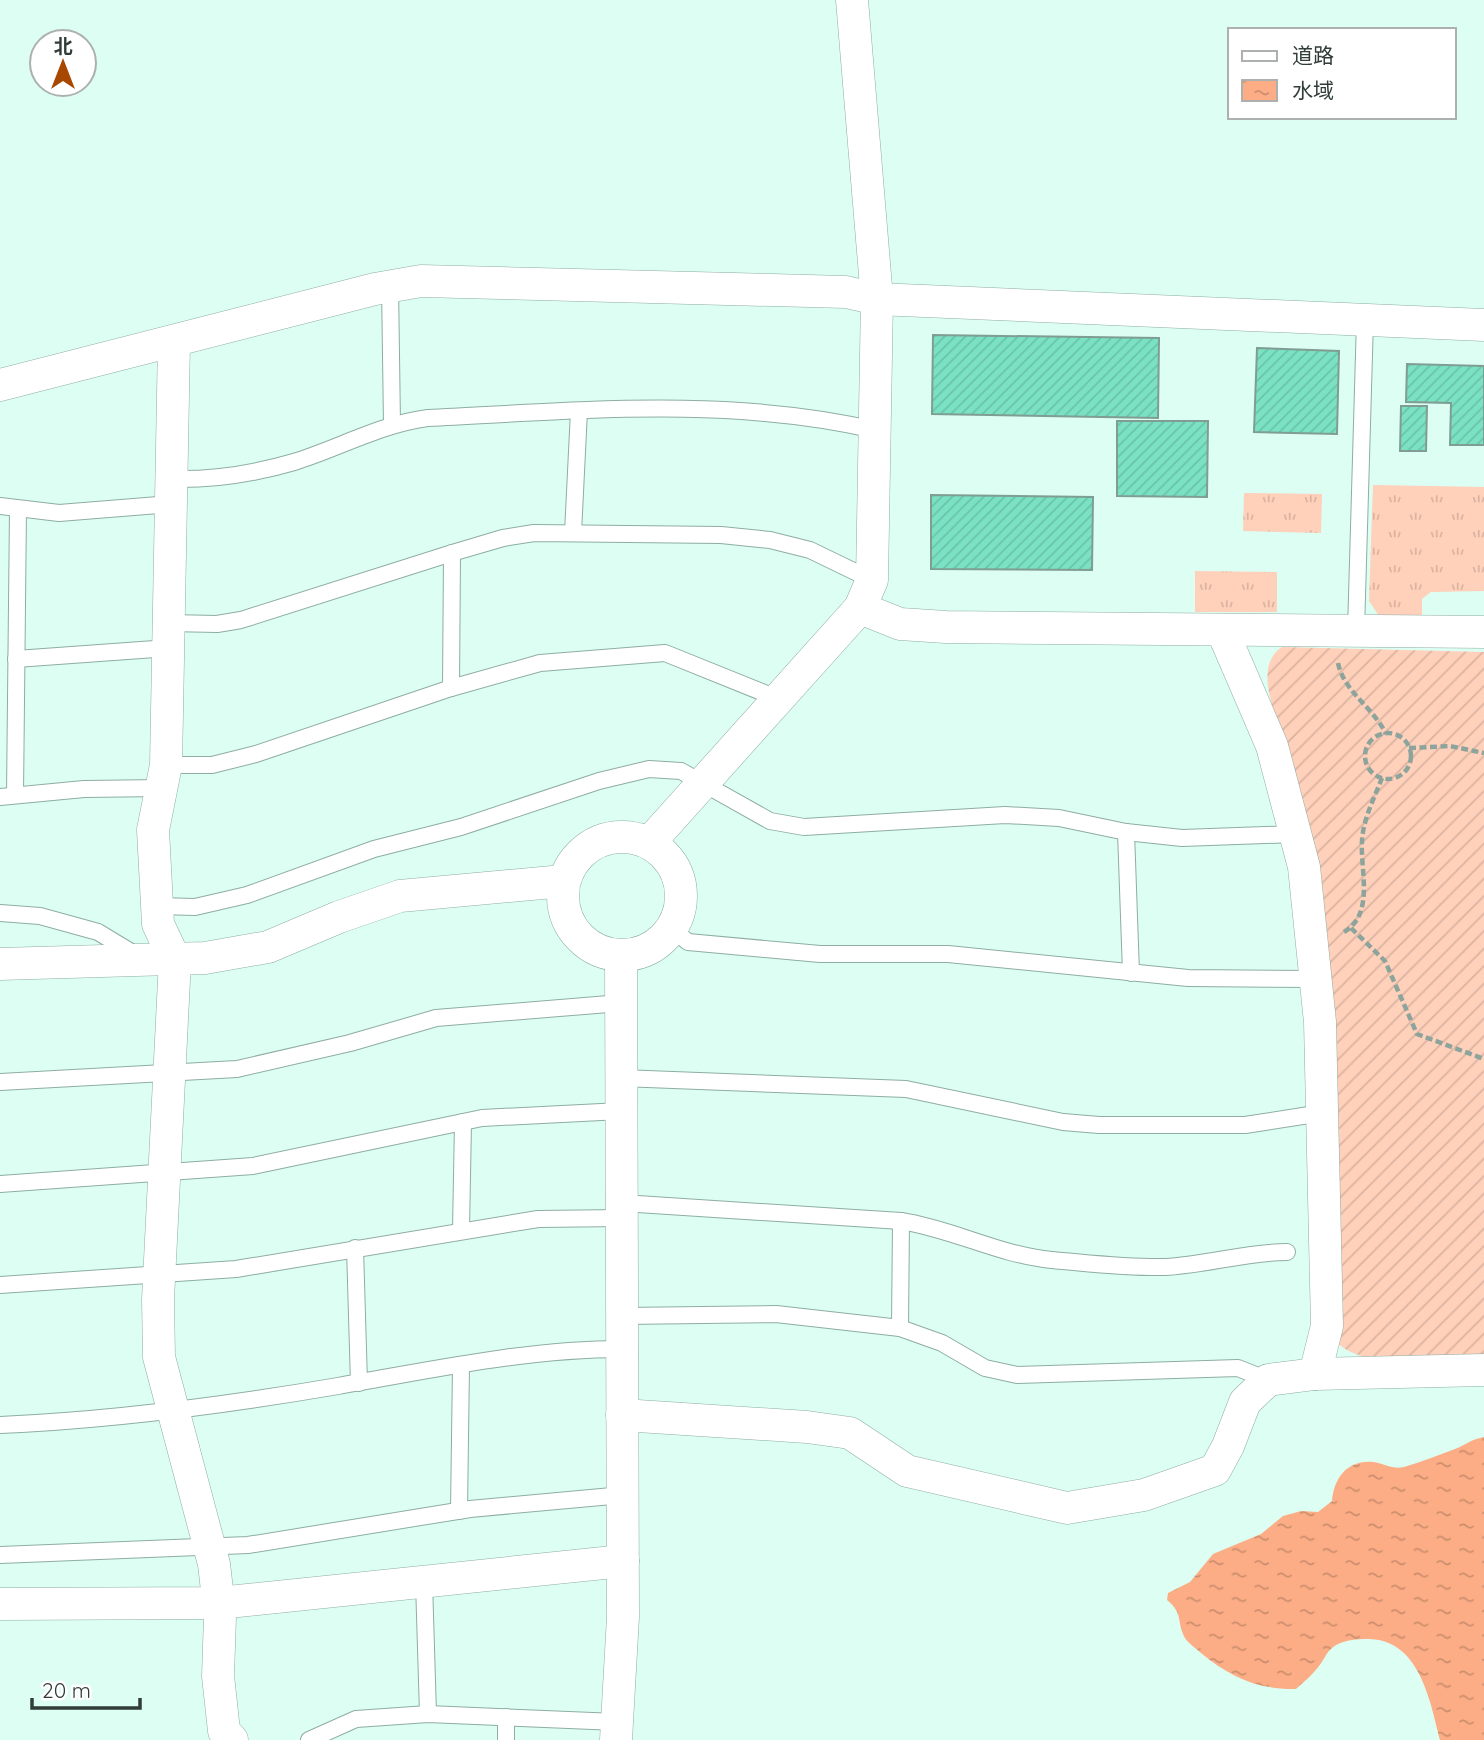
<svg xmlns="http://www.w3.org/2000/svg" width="1484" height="1740" font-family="Quicksand,'Noto Sans SC',sans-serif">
<defs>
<pattern id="grass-tufts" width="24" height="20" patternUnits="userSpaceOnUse" patternTransform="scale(1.75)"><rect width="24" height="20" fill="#ffd0ba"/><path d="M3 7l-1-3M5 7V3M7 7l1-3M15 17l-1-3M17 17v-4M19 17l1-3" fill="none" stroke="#dbb4a1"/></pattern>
<pattern id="garden-furrows" width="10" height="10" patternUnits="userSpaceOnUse" patternTransform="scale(1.75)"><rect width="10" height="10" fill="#ffd0ba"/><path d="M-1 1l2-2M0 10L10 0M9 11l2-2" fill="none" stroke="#dbb4a1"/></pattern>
<pattern id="water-ripples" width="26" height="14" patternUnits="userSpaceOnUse" patternTransform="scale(1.75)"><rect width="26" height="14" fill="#fcad85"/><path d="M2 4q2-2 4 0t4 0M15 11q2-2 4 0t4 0" fill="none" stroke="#cc8e6e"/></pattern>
<pattern id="building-hatch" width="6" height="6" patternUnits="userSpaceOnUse" patternTransform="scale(1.75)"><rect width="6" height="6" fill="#7ae2c3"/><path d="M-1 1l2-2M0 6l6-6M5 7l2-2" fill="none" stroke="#6ac3a8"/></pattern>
</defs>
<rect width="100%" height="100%" fill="#ddfef2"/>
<!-- grass -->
<g fill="url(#grass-tufts)">
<path d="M1373,485L1484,487V591L1431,592L1422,599V616H1379L1369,601Z"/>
<path d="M1244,493L1322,494L1321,533L1243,531Z"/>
<path d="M1195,571L1277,572V612H1195Z"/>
</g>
<!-- garden -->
<path fill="url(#garden-furrows)" d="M1282,647L1484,652V1358C1443,1359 1367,1372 1336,1342L1278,723C1270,700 1257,663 1282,647Z"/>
<!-- water -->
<path fill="url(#water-ripples)" d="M1484,1437V1740H1440C1430,1700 1419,1639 1368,1639C1356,1639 1341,1640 1332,1648C1326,1653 1324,1660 1319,1666C1313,1674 1304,1682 1296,1689C1258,1690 1230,1677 1201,1653C1196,1648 1189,1644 1185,1638C1176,1621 1184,1614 1167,1600L1168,1593L1190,1582L1213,1554L1261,1534L1283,1516L1301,1511L1318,1512L1332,1501C1334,1478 1347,1460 1373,1462C1383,1463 1394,1470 1404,1467C1421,1462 1438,1455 1455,1449C1466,1445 1469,1440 1484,1437Z"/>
<!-- building -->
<g fill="url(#building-hatch)" stroke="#7f9d93" stroke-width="2">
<path d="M933,335L1159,338L1158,418L932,414Z"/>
<path d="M1257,348L1339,351L1337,434L1254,432Z"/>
<path d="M1407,364L1484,366V445H1450L1451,403L1406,402Z"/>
<path d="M1401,406H1427L1426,451H1400Z"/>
<path d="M1117,421H1208L1207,497L1117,496Z"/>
<path d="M931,495L1093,497L1092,570L931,569Z"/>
</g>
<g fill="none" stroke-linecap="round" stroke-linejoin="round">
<!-- lane casing -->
<g stroke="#8eada3" stroke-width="18">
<g id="lane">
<path d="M390,285L392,425"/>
<path d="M172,479C214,480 253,474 294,462C339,448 381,424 428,418C577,411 728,396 875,430"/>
<path d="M0,506L59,513L171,504"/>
<path d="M573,533L579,411"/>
<path d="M169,623L217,624L241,620L452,553L503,538L534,533L721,535L770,540L810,550L872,580"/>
<path d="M1356,631L1365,320"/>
<path d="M16,659L169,648"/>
<path d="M451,688L452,553"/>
<path d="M166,765H212L256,754L451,688L540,663L665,653L779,699"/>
<path d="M15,795L18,509"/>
<path d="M0,797L84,789L162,788"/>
<path d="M1126,832L1131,973"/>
<path d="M157,906L195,907L247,895L374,849L461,827L599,781L649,769L681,771L770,821L804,827L1005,815L1059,818L1126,832L1182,838L1295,834"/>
<path d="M0,913L40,916L98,932L136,955"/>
<path d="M672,929L688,942L820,954H948L1188,978L1316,979"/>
<path d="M621,1078L906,1089L1063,1122L1099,1125H1245L1322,1113"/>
<path d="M0,1082L237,1069L350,1043L436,1018L621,1003"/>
<path d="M0,1184L253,1166L482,1118L621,1111"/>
<path d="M622,1203L901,1221C953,1229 999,1255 1052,1260C1088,1263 1128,1268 1165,1267C1206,1265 1246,1252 1287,1252"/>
<path d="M461,1230L463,1122"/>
<path d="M355,1248L359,1383"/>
<path d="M0,1285L236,1269L538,1219L622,1218"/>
<path d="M622,1316L776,1314L900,1328L942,1343L985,1368L1017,1375L1238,1368L1268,1380"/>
<path d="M900,1328L901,1221"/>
<path d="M0,1425C113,1420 227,1405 338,1386C432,1370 527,1349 622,1349"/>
<path d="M459,1511L461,1366"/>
<path d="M0,1555L248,1545L470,1509L623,1495"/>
<path d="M424,1582L428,1714"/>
<path d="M506,1717V1740"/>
<path d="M309,1740L356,1719L428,1714L617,1722"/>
</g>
</g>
<!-- street casing -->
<g stroke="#8eada3" stroke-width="33">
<g id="street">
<path d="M174,342L166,765L153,830L158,924L175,960L158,1300L159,1357L214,1564L220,1616L218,1676L224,1731L232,1740"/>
<path d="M0,385L375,289L421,281L846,292L877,299L1484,325"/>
<path d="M860,608L900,624L946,627L1484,632"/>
<path d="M1222,630L1272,746L1304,867L1320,1022L1327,1326L1315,1374"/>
<circle cx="622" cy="896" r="59"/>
<path d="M649,843L860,608L872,580L877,299L852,0"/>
<path d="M0,964L205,958L268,947L339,917L400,896L564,881"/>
<path d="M622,1415L807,1427L850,1433L907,1471L1067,1508L1144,1495L1215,1470L1228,1446L1245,1402L1268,1380L1315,1374L1484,1370"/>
<path d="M0,1604L219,1603L623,1561"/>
<path d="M616,1740L623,1617L621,956"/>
</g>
</g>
<!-- path -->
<g stroke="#8ca49c" stroke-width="4.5" stroke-dasharray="7 3.5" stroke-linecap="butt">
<path d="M1338,663C1344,692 1373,707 1386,734"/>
<circle cx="1388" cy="756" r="23"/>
<path d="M1409,748L1450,746L1484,753"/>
<path d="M1351,928L1385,961L1417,1034L1484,1059"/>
<path d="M1344,932C1375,914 1360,870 1362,841C1363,820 1374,798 1382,778"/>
</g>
<!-- lane -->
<use href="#lane" stroke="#fff" stroke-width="16"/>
<!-- street -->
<use href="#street" stroke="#fff" stroke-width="32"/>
</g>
<!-- legend -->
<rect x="1228" y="28" width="228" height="91" fill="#ffffff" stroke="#acb1b0" stroke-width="2"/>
<rect x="1242" y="51" width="35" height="10" fill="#ffffff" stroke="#acb1b0" stroke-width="2"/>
<text x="1292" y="63" font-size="21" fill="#303d39">道路</text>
<rect x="1242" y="80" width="35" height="21" fill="url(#water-ripples)" stroke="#acb1b0" stroke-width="2"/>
<text x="1292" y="98" font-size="21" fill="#303d39">水域</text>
<!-- north arrow -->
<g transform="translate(63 63)"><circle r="33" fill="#ffffff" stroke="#acb1b0" stroke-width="2"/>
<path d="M0-5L12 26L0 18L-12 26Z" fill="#a84700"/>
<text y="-10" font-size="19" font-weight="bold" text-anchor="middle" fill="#303d39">北</text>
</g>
<!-- scale -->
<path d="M32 1698v10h108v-10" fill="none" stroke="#303d39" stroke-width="3.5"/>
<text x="42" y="1698" font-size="21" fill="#303d39" stroke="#ffffff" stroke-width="5" paint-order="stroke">20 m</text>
</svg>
